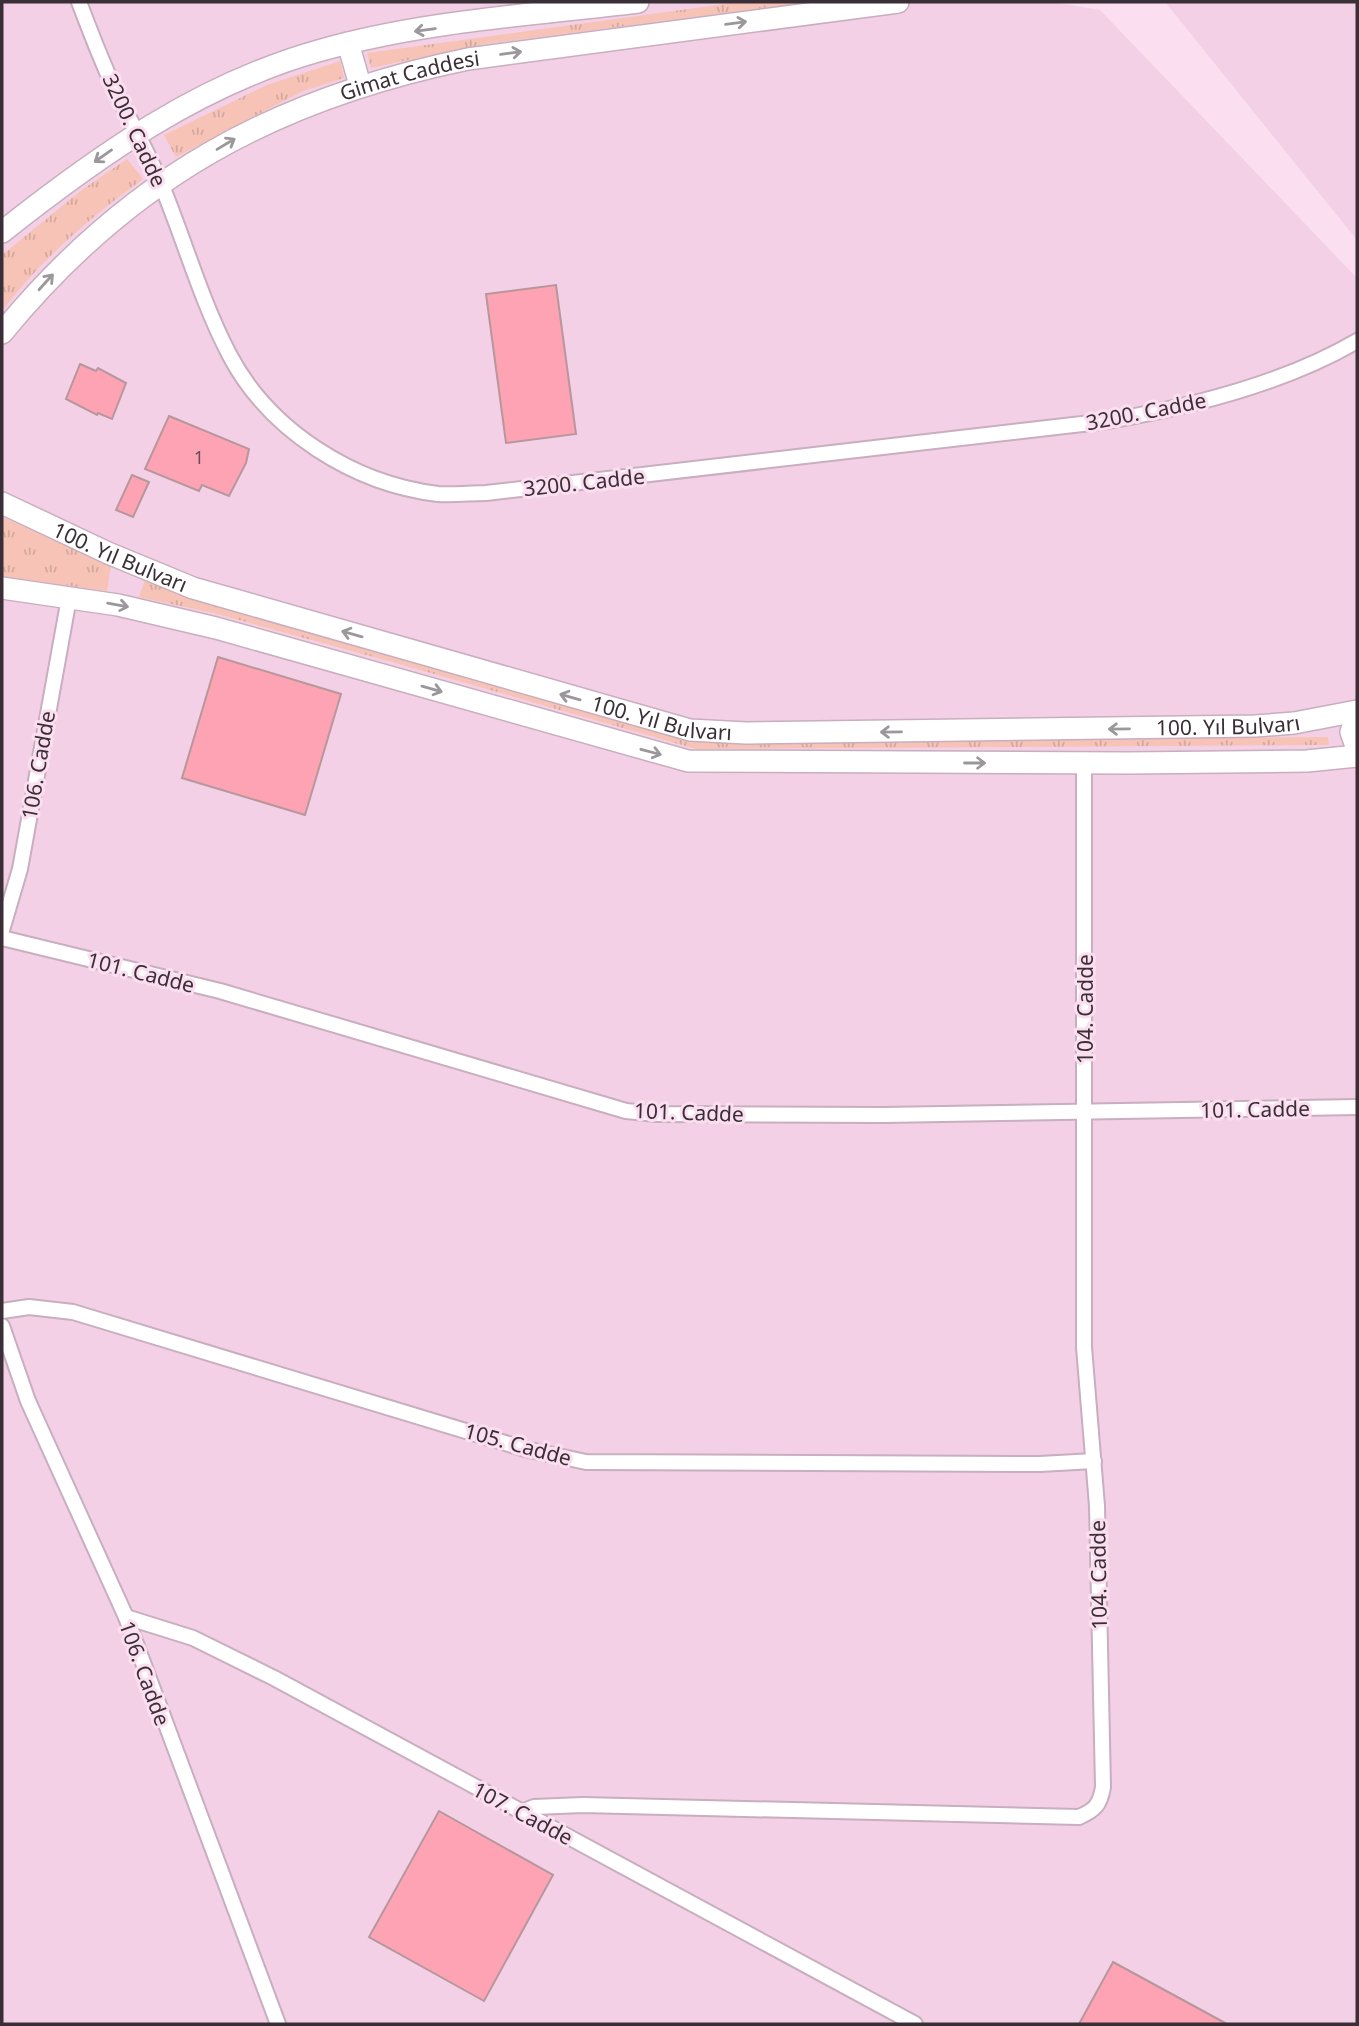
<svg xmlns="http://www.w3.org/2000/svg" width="1359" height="2026" font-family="'Noto Sans',sans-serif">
<defs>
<pattern id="grass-tufts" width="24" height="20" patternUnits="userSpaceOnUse" patternTransform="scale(1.75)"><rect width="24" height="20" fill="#f6c3b6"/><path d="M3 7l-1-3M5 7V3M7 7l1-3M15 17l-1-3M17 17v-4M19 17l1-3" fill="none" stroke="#d4a89d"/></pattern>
</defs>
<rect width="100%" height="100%" fill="#fbdff0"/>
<!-- built -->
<g fill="#f3d0e5">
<path d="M2,2H1052L1100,10L1357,278V2024H2Z"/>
<path d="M1165,2H1357V240Z"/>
</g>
<!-- grass -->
<g fill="url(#grass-tufts)">
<path d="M739,2L803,3L484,44L371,68L367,53Z"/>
<path d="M340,61L344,78L303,91L176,157L164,135L267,85Z"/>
<path d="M127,159L143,179C91,217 41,259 2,311V255L83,189Z"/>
<path d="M2,517L111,565L107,591L2,577Z"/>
<path d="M145,580L221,608L701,743L1328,737L1329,745L696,749L399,664L217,614L139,597Z"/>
</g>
<!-- building -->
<g fill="#fda3b4" stroke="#b6979c" stroke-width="2">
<path d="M556,285L576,434L506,443L486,294Z"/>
<path d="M80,364L96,371L98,368L126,383L112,419L98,413L97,415L66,399Z"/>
<path d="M169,416L249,449L246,463L229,496L202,485L199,491L145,469Z"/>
<path d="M132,475L149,482L133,517L116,510Z"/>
<path d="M218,657L341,694L305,815L182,778Z"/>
<path d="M439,1811L553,1875L484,2001L369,1937Z"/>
<path d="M1113,1962L1227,2024H1079Z"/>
</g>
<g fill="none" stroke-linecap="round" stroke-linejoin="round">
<!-- street casing -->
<g stroke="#c8aebe" stroke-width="18">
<g id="street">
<path d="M79,2C89,28 99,55 111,81C127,116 147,150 162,186C185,242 201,300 229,354C269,431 354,484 438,494C454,495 471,493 486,493L1108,421C1190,407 1285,383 1357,341"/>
<path d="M2,930L20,869L69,598"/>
<path d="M2,938L220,991L626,1111L657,1114L883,1115L1357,1107"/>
<path d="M2,1311L29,1307L73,1312L525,1449L586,1462L1040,1464L1094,1461"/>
<path d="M2,1326L28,1401L126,1617L278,2024"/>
<path d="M126,1617L193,1638L274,1678L915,2024"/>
<path d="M522,1812L534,1807L583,1805L1079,1817C1095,1810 1100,1805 1103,1787L1097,1506L1084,1347V763"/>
</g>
</g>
<!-- secondary casing -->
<g stroke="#c8aebe" stroke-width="24">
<g id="secondary">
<path d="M348,43L360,85"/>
<path d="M2,232C98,156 198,85 318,51C421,21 532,15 638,2"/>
<path id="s1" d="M2,333C129,178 274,99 468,59L898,2"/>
<path id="s2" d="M2,503L108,553L193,588L690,730L746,733L1255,726L1294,723L1357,711"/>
<path d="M2,588L118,605L216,628L688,761L1128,763L1307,761L1357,756"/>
<path d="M1357,715L1351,732L1357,749"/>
</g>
</g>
<!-- street -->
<use href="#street" stroke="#fff" stroke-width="14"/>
<!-- secondary -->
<use href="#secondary" stroke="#fff" stroke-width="21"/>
</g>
<!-- one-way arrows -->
<defs><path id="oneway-shaft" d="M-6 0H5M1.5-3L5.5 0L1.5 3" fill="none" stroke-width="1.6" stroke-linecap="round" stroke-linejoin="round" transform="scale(1.75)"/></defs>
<g stroke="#9c979a">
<use href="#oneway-shaft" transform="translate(736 23) rotate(-8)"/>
<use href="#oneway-shaft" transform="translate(425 30) rotate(172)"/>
<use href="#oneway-shaft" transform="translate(511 53) rotate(-8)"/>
<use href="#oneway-shaft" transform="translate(226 144) rotate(-31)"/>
<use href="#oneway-shaft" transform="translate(103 156) rotate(145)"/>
<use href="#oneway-shaft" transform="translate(46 282) rotate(-48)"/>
<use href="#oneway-shaft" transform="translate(118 605) rotate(10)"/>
<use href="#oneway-shaft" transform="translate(352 634) rotate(-164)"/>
<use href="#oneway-shaft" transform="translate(432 689) rotate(16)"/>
<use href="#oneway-shaft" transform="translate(570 697) rotate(-164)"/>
<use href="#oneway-shaft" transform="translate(1119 729) rotate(179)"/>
<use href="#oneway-shaft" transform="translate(891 732) rotate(179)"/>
<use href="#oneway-shaft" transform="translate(651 752) rotate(15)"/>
<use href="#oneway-shaft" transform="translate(975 763)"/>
</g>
<g text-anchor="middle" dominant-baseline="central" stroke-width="6" stroke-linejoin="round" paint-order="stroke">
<!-- number labels -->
<g font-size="18" fill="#6b4c56">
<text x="199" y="457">1</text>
</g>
<!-- street labels -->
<g font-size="21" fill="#3a2f36" stroke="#fbdff0">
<text stroke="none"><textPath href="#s1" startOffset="492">Gimat Caddesi</textPath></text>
<text transform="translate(135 130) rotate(65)">3200. Cadde</text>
<text transform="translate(1146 411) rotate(-11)">3200. Cadde</text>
<text transform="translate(584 482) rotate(-6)">3200. Cadde</text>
<text stroke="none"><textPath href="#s2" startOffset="130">100. Yıl Bulvarı</textPath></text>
<text stroke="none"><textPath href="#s2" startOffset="696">100. Yıl Bulvarı</textPath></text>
<text stroke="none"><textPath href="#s2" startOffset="1264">100. Yıl Bulvarı</textPath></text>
<text transform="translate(38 765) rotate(-80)">106. Cadde</text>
<text transform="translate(141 972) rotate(14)">101. Cadde</text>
<text transform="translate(1085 1009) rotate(-90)">104. Cadde</text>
<text transform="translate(1255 1109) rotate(-1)">101. Cadde</text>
<text transform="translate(689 1112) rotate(2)">101. Cadde</text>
<text transform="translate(518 1444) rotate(15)">105. Cadde</text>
<text transform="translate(1098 1575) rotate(-91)">104. Cadde</text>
<text transform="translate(145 1673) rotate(70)">106. Cadde</text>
<text transform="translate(523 1813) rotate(28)">107. Cadde</text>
</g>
</g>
<!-- border -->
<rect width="1359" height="2026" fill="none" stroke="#3a2f36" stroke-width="7"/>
</svg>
